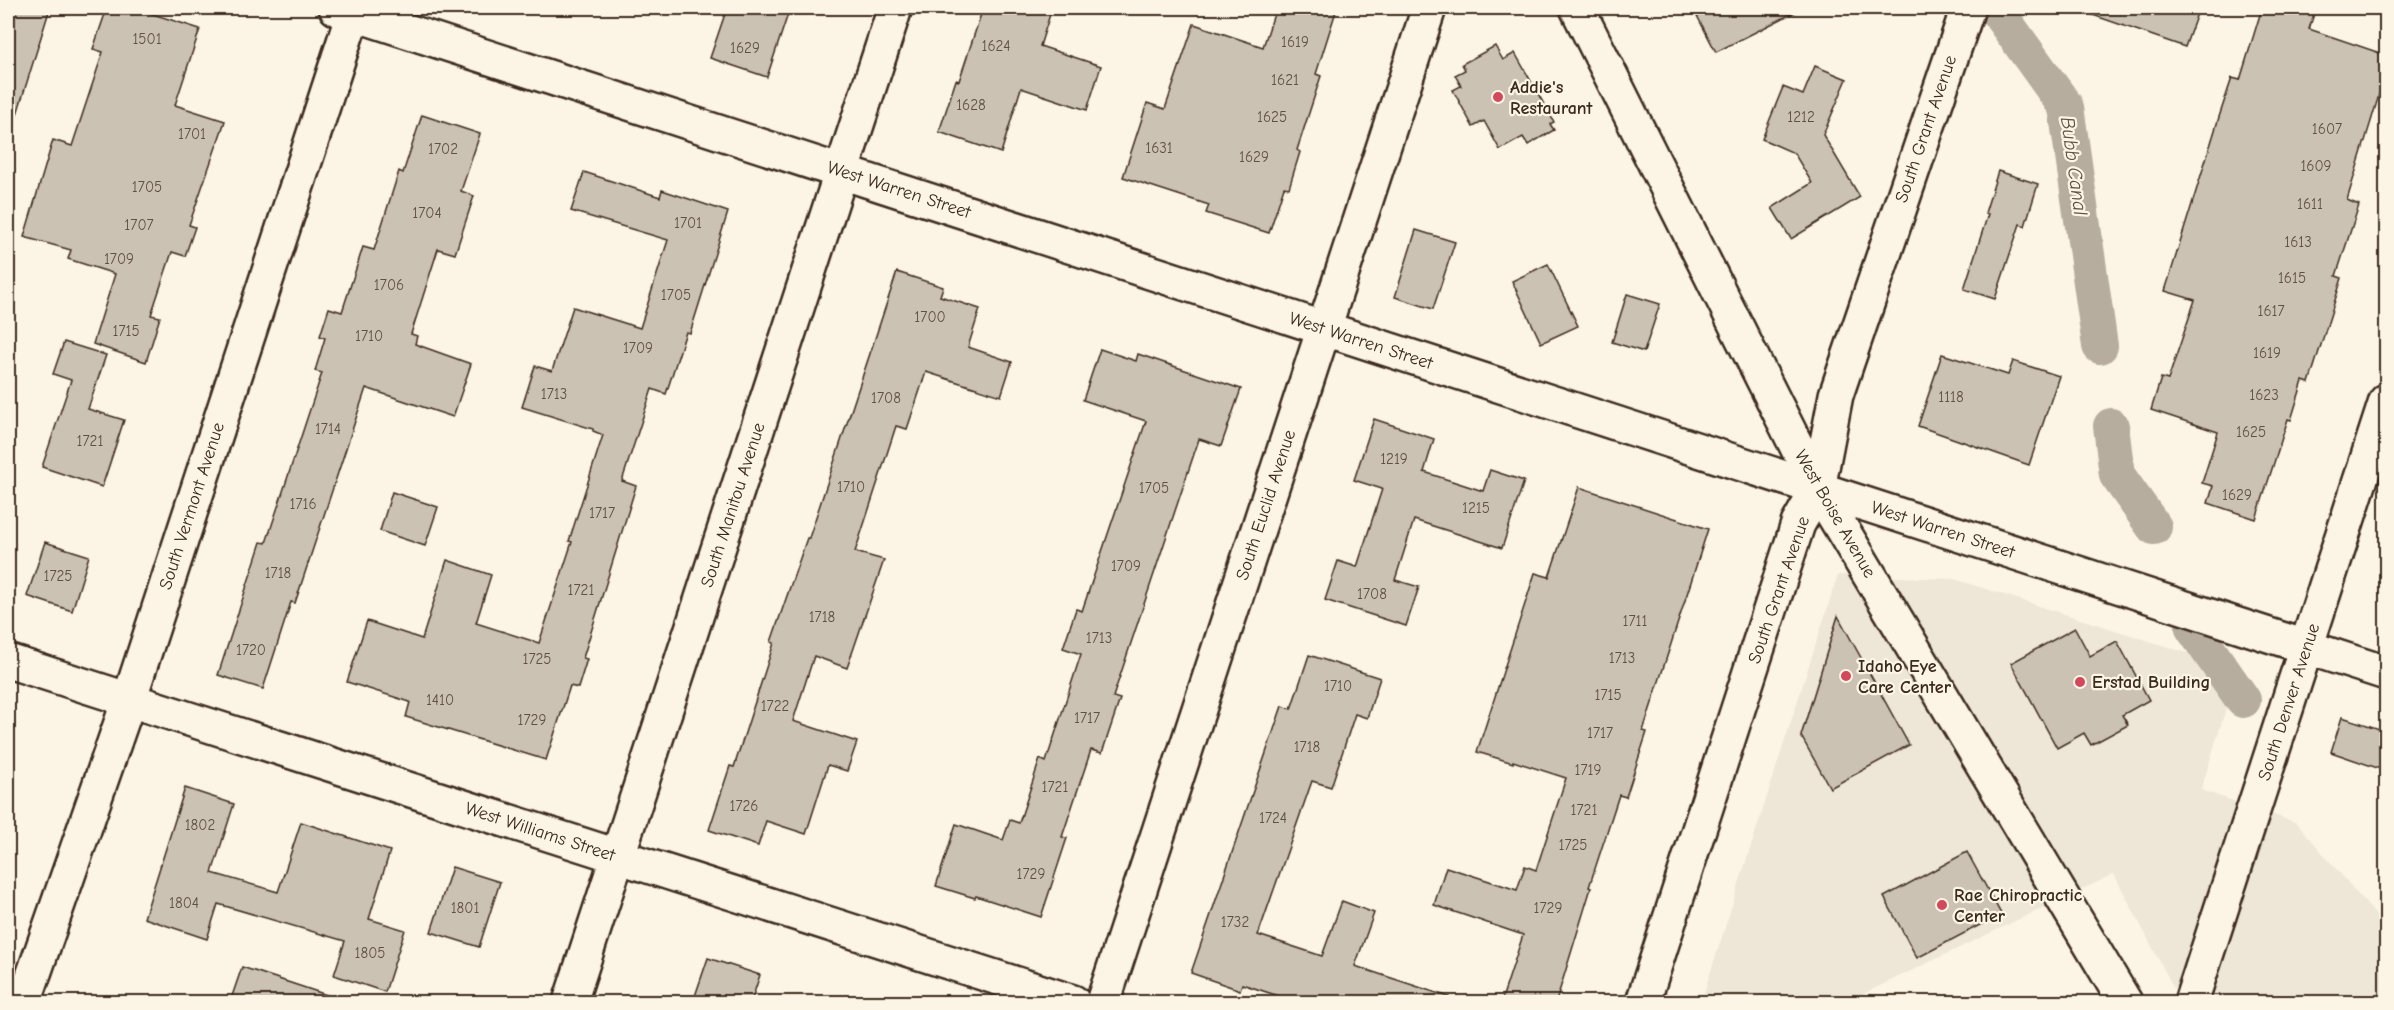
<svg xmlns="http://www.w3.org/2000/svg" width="2394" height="1010" font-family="'Comic Neue',sans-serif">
<rect width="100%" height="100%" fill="#fcf5e5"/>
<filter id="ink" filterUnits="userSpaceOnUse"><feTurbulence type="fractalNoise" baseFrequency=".0167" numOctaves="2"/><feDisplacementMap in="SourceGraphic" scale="12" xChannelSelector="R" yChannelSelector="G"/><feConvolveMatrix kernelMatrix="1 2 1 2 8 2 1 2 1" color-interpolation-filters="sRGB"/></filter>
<g filter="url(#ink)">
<!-- built -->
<path fill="#eee6d6" d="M1838,575L1954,579L2238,669L2201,790L2297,823L2386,927V1002H2181L2114,874L1846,1002H1701Z"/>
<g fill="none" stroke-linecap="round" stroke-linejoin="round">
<!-- canal -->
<g stroke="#b7ad9e" stroke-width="36">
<path d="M1995,8L2066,107L2100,346"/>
<path d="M2111,426L2117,475L2154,527"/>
<path d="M2193,628L2243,700"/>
</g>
</g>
<!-- building -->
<g fill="#ccc2b3" stroke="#3b2a1e" stroke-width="1.5">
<path d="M17,8H50L14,124L8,123V39Z"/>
<path d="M107,8H134L200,29L175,105L225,121L189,225L195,227L185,256L172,252L151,315L160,317L146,362L93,344L115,274L68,259L71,250L24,237L53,140L72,146L103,52L93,49Z"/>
<path d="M727,8H790L767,77L710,58Z"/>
<path d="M983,8H1052L1040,46L1101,66L1087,110L1021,88L1001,153L939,132L956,80L959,81Z"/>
<path d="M1276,8H1337L1316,74L1321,76L1297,150L1300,152L1289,188L1284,187L1269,233L1206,213L1209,205L1123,177L1147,103L1165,109L1194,24L1263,47Z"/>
<path d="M1693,8H1803L1716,52Z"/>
<path d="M2084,8H2199L2185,47L2084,12Z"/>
<path d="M2262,8H2316L2309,29L2386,55V72L2347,200L2359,205L2336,276L2342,278L2309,383L2303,381L2291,420L2288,419L2256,519L2208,503L2213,486L2202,483L2218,432L2151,410L2161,378L2168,380L2195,300L2165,291L2220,114L2232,78L2240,80Z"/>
<path d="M1495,46L1503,60L1515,53L1554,122L1550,124L1554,130L1528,145L1523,137L1500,150L1484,121L1473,127L1453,90L1461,86L1455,75L1465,70L1462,64Z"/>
<path d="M1815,66L1847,79L1823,135L1860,197L1791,239L1772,208L1812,183L1794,153L1762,139L1783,87L1803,95Z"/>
<path d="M422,115L480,134L461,191L474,196L455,254L438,249L411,334L417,336L415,344L471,364L453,417L366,388L295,603L291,602L263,689L218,675L261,542L266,543L322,373L315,371L325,338L320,336L329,308L342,312L363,247L374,250L399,171L403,173Z"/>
<path d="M1998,171L2038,184L2025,226L2020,224L1995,299L1964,289L1988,214L1985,213Z"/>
<path d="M584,172L660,197L662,190L728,212L690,333L686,332L666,394L652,389L622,481L636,486L583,658L587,659L578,688L570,686L546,760L406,717L410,702L347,682L367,621L422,639L447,560L491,575L476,623L539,643L572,542L569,541L603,435L593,431V429L522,407L535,366L552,371L573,307L640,328L668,240L571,211Z"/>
<path d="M1416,230L1455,242L1433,309L1395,297Z"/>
<path d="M1548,264L1578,326L1541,343L1512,281Z"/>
<path d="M897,272L943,287L940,296L980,309L968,347L1012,362L1001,396L926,372L907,429L896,426L855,552L884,560L847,668L814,656L793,721L857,742L847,771L828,765L806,834L766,821L758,846L709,830L730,766L734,767L774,643L771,642L807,538H809Z"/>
<path d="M1627,294L1660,304L1644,352L1612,342Z"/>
<path d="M64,342L106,355L88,409L124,420L102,487L42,467L71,380L53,374Z"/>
<path d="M1100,349L1136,361L1138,354L1241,389L1221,446L1199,439L1113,697L1120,699L1102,753L1091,750L1062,837L1067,838L1041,917L976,896L975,898L936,886L956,824L1003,840L1010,820L1019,823L1040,759L1046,762L1081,654L1063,648L1076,609L1082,611L1146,421L1083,400Z"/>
<path d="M1942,354L2008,375L2013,361L2059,376L2029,465L1918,426Z"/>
<path d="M1374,419L1434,439L1424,472L1483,491L1490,470L1524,481L1502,548L1414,520L1395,580L1419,587L1406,626L1325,600L1338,561L1357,567L1382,489L1354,480Z"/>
<path d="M1579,487L1708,529L1643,731L1647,732L1626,797L1619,795L1589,887L1591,888L1556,1002H1501L1523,935L1434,905L1446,867L1517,890L1525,866L1536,870L1566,778L1513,761V763L1477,752L1535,573L1549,577Z"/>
<path d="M392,492L438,507L425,546L380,531Z"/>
<path d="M45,542L89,556L72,611L27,596Z"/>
<path d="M1838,616L1909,745L1830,788L1801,736Z"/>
<path d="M2075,628L2090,656L2117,641L2149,700L2122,715L2128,725L2091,745L2084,733L2057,748L2011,663Z"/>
<path d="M1309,655L1380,678L1367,718L1355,714L1331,787L1312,781L1258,935L1322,956L1342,901L1374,913L1355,966L1449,997L1448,1002H1297L1242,984L1240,990L1191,973L1282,706L1291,709Z"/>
<path d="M2342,717L2386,731V771L2331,752Z"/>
<path d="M185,788L234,804L212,873L278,892L301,822L390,851L369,919L405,930L385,992L334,975L345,941L218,904L207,939L144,918Z"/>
<path d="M1967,852L2001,914L1917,958L1884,897Z"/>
<path d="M452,867L500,882L479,947L431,932Z"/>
<path d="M708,958L760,975L751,1002H693Z"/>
<path d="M242,967L333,997L332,1002H230Z"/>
</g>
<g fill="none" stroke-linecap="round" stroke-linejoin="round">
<!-- street casing -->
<g stroke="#3b2a1e" stroke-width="38">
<g id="street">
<path d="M336,8L2386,673"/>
<path d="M8,661L1073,1002"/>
<path d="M24,1002L129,700L355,8"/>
<path d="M570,1002L895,8"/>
<path d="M1103,1002L1429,8"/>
<path d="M1643,1002L1798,524L1818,489L1836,395L1968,8"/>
<path d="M2191,1002L2386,401"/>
</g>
</g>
<!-- secondary casing -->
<g stroke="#3b2a1e" stroke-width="38">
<path id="secondary" d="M1577,8L1818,489L2125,1002"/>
</g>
<!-- street -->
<use href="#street" stroke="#fcf5e5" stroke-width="33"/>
<!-- secondary -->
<use href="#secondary" stroke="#fcf5e5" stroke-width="33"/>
</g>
</g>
<!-- markers -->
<g fill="#d1495b" stroke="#fcf5e5" stroke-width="2">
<circle cx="1498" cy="97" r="6"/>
<circle cx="1846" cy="676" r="6"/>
<circle cx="2080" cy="682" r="6"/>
<circle cx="1942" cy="905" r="6"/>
</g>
<g text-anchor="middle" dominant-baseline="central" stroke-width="4.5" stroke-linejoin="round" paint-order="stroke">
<!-- number labels -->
<g font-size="15" fill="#5f5043">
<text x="147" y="39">1501</text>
<text x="1295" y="42">1619</text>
<text x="996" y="46">1624</text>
<text x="745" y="48">1629</text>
<text x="1285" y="80">1621</text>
<text x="971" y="105">1628</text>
<text x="1272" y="117">1625</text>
<text x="1801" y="117">1212</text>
<text x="2327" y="129">1607</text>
<text x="192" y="134">1701</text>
<text x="1159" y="148">1631</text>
<text x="443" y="149">1702</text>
<text x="1254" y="157">1629</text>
<text x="2316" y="166">1609</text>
<text x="147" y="187">1705</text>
<text x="2310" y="204">1611</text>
<text x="427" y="213">1704</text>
<text x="688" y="223">1701</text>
<text x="139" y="225">1707</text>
<text x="2298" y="242">1613</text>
<text x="119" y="259">1709</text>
<text x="2292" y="278">1615</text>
<text x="389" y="285">1706</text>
<text x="676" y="295">1705</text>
<text x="2271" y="311">1617</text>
<text x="930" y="317">1700</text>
<text x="126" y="331">1715</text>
<text x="369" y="336">1710</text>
<text x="638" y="348">1709</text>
<text x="2267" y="353">1619</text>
<text x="554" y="394">1713</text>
<text x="2264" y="395">1623</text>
<text x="1951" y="397">1118</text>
<text x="886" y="398">1708</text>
<text x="328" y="429">1714</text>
<text x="2251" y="432">1625</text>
<text x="90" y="441">1721</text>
<text x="1394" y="459">1219</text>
<text x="851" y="487">1710</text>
<text x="1154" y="488">1705</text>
<text x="2237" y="495">1629</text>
<text x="303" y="504">1716</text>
<text x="1476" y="508">1215</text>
<text x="602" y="513">1717</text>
<text x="1126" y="566">1709</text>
<text x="278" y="573">1718</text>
<text x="58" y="576">1725</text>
<text x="581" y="590">1721</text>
<text x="1372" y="594">1708</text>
<text x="822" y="617">1718</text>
<text x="1635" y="621">1711</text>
<text x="1099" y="638">1713</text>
<text x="251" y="650">1720</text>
<text x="1622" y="658">1713</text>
<text x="537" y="659">1725</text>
<text x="1338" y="686">1710</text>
<text x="1608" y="695">1715</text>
<text x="440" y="700">1410</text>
<text x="775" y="706">1722</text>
<text x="1087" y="718">1717</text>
<text x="532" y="720">1729</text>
<text x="1600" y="733">1717</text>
<text x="1307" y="747">1718</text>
<text x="1588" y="770">1719</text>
<text x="1055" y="787">1721</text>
<text x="744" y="806">1726</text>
<text x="1584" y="810">1721</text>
<text x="1273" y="818">1724</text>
<text x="200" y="825">1802</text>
<text x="1573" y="845">1725</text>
<text x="1031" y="874">1729</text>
<text x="184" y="903">1804</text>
<text x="465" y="908">1801</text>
<text x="1548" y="908">1729</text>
<text x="1235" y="922">1732</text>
<text x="370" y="953">1805</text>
</g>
<!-- poi labels -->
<g font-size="18" font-weight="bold" fill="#3b2a1e" stroke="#fcf5e5" text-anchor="start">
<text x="1510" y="87">Addie's<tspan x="1510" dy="21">Restaurant</tspan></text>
<text x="1858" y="666">Idaho Eye<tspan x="1858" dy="21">Care Center</tspan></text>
<text x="2092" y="682">Erstad Building</text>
<text x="1954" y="895">Rae Chiropractic<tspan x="1954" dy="21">Center</tspan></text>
</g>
<!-- street labels -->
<g font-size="18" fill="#3b2a1e" stroke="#fcf5e5">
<text transform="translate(1926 129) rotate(-71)">South Grant Avenue</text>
<text transform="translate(899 190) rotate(18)">West Warren Street</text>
<text transform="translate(1361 341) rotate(18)">West Warren Street</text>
<text transform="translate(733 505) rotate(-72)">South Manitou Avenue</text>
<text transform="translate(1266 505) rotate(-72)">South Euclid Avenue</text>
<text transform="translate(192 506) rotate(-72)">South Vermont Avenue</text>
<text transform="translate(1835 514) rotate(60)">West Boise Avenue</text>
<text transform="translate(1943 530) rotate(18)">West Warren Street</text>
<text transform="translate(1779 590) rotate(-71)">South Grant Avenue</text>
<text transform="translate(2289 702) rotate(-72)">South Denver Avenue</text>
<text transform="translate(540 832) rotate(18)">West Williams Street</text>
</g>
<!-- water labels -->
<g font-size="20" font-style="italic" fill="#605144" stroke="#fcf5e5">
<text transform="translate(2074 166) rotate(82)">Bubb Canal</text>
</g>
</g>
<!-- margin -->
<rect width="2394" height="1010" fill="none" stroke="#fcf5e5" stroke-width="30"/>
<rect x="15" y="15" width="2364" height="980" fill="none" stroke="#3b2a1e" stroke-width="2" filter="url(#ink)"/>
</svg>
